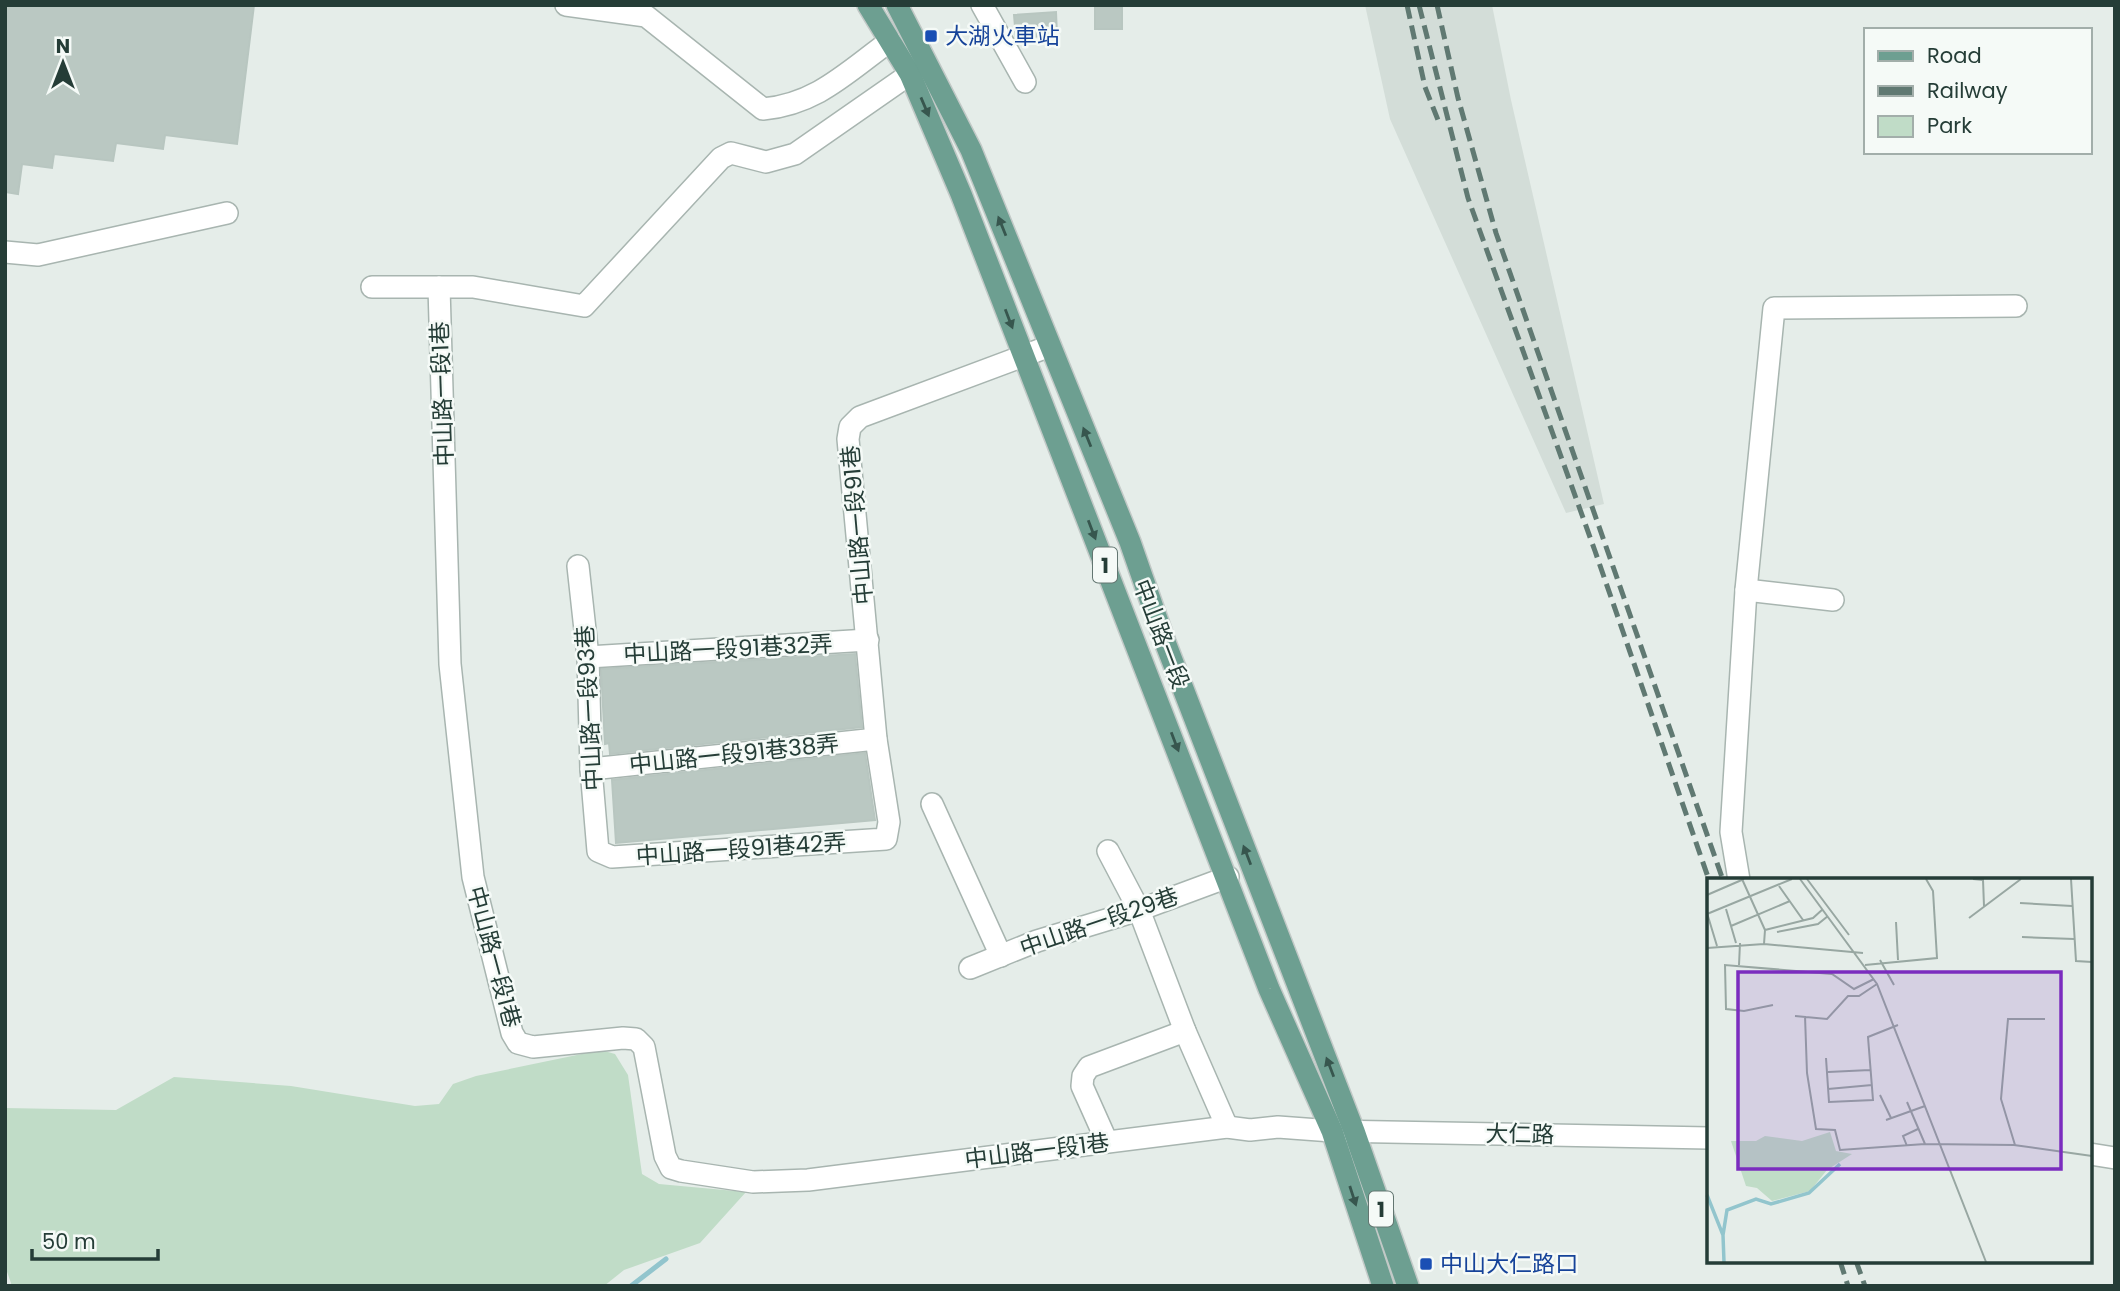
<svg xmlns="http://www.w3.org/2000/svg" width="2120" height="1291" font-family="Poppins,'Noto Sans TC',sans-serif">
<rect width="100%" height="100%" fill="#e5ede9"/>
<!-- built -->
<path fill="#d3ddd8" d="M1365,5H1492L1511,100L1604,504L1566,513L1390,119Z"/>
<!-- green -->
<path fill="#c0dcc7" d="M601,1050L615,1054L628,1075L642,1174L659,1184L746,1192L700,1243L624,1270L604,1286H12L5,1266V1108L116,1110L174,1077L291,1086L415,1106L439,1104L453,1084L476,1076Z"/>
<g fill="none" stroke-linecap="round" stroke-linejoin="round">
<!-- stream -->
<path stroke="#92c5cd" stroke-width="5" d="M631,1286L666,1259"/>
</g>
<!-- building -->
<g fill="#bac8c2" stroke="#b8c6c0" stroke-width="2">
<path d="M5,5H254L237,144L165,135L163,149L116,143L113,161L54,154L52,168L22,164L18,194L5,192Z"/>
<rect x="1095" y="5" width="27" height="24"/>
<path d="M1056,12L1057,35L1016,38L1014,15Z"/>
<path d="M855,654L862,727L610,754L609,743L605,744L601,669Z"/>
<path d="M865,753L875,820L616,843L612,780Z"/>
</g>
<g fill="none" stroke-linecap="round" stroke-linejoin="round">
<!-- minor casing -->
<g stroke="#a8b5b0" stroke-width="24">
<g id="minor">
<path d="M566,5L646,16L763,109C817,104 847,72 890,41"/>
<path d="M982,5L1025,82"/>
<path d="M5,252L38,255L227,213"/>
<path d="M372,287H473L584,306L721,158L731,153L766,162L795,154L910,74"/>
<path d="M439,287L450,664L473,877L512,1033L518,1043L533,1047L623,1038L636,1039L644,1047L665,1156L671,1168L681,1171L753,1182L808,1180L1227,1127L1250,1130L1278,1127L1332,1131L1709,1138"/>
<path d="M578,566L588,657L591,769L598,851L612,857L886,839L889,822L876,739L848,439L850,427L860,417L1050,346"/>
<path d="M1746,590L1833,600"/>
<path d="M588,657L868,640"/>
<path d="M591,769L876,739"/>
<path d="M932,804L1001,956"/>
<path d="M1108,851L1139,910L1185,1031L1227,1127"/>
<path d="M1739,880L1731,832L1746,590L1774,308L2016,306"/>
<path d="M970,968L1037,941L1139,910L1228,877"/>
<path d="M1107,1142L1082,1086L1083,1076L1089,1067L1185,1031"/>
<path d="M2090,1154L2115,1158"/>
</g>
</g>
<!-- major casing -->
<g stroke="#c2c9c7" stroke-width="24">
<g id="major">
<path d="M868,5L910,74L961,194L1269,989L1332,1131L1383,1286"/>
<path d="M897,5L971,150L1130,542L1165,642L1354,1131L1408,1286"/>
</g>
</g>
<!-- minor -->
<use href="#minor" stroke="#fff" stroke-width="21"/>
<!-- major -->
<use href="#major" stroke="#6d9f91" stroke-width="21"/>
<!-- rail -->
<g stroke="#607972" stroke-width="5" stroke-dasharray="14 7" stroke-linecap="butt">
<path d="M1407,5L1425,87L1438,120"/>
<path d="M1419,5L1468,198L1595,551L1709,880"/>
<path d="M1437,5L1458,98L1496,233L1723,880"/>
<path d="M1840,1261L1848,1286"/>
<path d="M1856,1261L1865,1286"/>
</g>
</g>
<!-- one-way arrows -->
<defs><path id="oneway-solid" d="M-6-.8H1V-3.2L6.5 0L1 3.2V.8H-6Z" transform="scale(1.75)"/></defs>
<g fill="#37564e">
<use href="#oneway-solid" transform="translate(925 107) rotate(67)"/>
<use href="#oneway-solid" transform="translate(1002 226) rotate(-112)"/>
<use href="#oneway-solid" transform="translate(1009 319) rotate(69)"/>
<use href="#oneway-solid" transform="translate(1087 437) rotate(-112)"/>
<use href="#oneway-solid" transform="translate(1092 530) rotate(69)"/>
<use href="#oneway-solid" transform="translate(1175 742) rotate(69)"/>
<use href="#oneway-solid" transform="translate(1247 855) rotate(-111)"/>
<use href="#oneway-solid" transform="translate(1330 1067) rotate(-111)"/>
<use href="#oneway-solid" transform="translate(1353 1196) rotate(72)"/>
</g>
<!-- markers -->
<g fill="#1a4fb4" stroke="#f5faf7" stroke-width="2.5">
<rect x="924" y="29" width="14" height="14" rx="3.5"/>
<rect x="1419" y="1257" width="14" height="14" rx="3.5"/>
</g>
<g text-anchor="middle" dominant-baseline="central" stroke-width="5" stroke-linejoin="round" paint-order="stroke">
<!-- shield labels -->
<g fill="#f5faf7" stroke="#637671" stroke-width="2">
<rect x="1093" y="547.5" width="24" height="35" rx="5"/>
<rect x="1369" y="1191.5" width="24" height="35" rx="5"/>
</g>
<g font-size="21" font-weight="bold" fill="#253d37">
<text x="1105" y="565">1</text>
<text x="1381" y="1209">1</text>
</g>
<!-- transit labels -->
<g font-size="23" fill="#164399" stroke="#f5faf7" text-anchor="start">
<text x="945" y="36">大湖火車站</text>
<text x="1440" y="1264">中山大仁路口</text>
</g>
<!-- street labels -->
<g font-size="23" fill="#253d37" stroke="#f5faf7">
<text transform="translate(442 394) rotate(-92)">中山路一段1巷</text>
<text transform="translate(857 525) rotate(-95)">中山路一段91巷</text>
<text transform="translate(1161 634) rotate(69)">中山路一段</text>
<text transform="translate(728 649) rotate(-3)">中山路一段91巷32弄</text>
<text transform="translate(589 708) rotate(-93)">中山路一段93巷</text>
<text transform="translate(734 754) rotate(-6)">中山路一段91巷38弄</text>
<text transform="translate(741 849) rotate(-4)">中山路一段91巷42弄</text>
<text transform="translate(1099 922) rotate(-19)">中山路一段29巷</text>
<text transform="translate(494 957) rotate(75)">中山路一段1巷</text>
<text transform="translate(1520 1134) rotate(1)">大仁路</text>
<text transform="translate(1037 1151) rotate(-7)">中山路一段1巷</text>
</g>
</g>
<!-- overview -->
<g transform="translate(1707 878)">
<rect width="385" height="385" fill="#e5ede9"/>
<path d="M123,254L129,273L145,276L120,292L103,313L65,323L50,310L39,308L24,263H49L58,258L95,263Z" fill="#c0dcc7"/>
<path fill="none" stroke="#92c5cd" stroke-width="3.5" d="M0,317L16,357L17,384M16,357L20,332L49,321L64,326L102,315L133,286"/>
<path fill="none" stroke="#98a7a2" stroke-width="2" d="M35,1L58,52L57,66M93,1L170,106L279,384M100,1L142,57M266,1L276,2L277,28M364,1L369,83L385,84M72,8L96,42M0,17L37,1M313,25L365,28M19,31L29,65M0,35L10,68M0,36L85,1M262,40L314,1M189,44L191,82M24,48L83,23M58,52L106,40L116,31M70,54L111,46L121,38M315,59L367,61M0,70L57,66L156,75M173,82L187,107M32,87L33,65M158,87L230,80L226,13L219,1M66,127L37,133L19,131L18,87L125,96L147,111L167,101M88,138L120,141L141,118H152L170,106M98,138L100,195L109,251L128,252L133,272L218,266L307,267L385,278M119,180L122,224L166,222L161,159L191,147M121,194L163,192M121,211L165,207M173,217L184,240M200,224L218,266M179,242L218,228M308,267L294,221L301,141H338M200,268L196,258L211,251"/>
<path fill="#7b2cbf" fill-opacity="0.15" stroke="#7b2cbf" stroke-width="3.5" d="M31,94H354V291H31Z"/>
<rect width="385" height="385" fill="none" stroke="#253d37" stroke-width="3.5"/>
</g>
<!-- border -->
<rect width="2120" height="1291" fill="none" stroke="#253d37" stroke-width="14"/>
<!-- legend -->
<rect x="1864" y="28" width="228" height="126" fill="#f5faf7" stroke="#a2aeaa" stroke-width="2"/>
<rect x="1878" y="51" width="35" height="10" fill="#6d9f91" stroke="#a2aeaa" stroke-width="2"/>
<text x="1927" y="63" font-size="21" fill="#253d37">Road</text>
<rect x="1878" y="86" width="35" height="10" fill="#607972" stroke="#a2aeaa" stroke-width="2"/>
<text x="1927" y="98" font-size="21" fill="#253d37">Railway</text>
<rect x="1878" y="116" width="35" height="21" fill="#c0dcc7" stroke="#a2aeaa" stroke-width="2"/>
<text x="1927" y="133" font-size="21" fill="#253d37">Park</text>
<!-- north arrow -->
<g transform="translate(63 63)" stroke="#f5faf7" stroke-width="5" paint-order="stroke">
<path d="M0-5L12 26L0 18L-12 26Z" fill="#253d37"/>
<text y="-10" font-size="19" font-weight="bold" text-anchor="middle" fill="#253d37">N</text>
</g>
<!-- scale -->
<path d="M32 1249v10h126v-10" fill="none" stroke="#253d37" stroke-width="3.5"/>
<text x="42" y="1249" font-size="21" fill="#253d37" stroke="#f5faf7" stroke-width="5" paint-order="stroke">50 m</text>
</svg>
